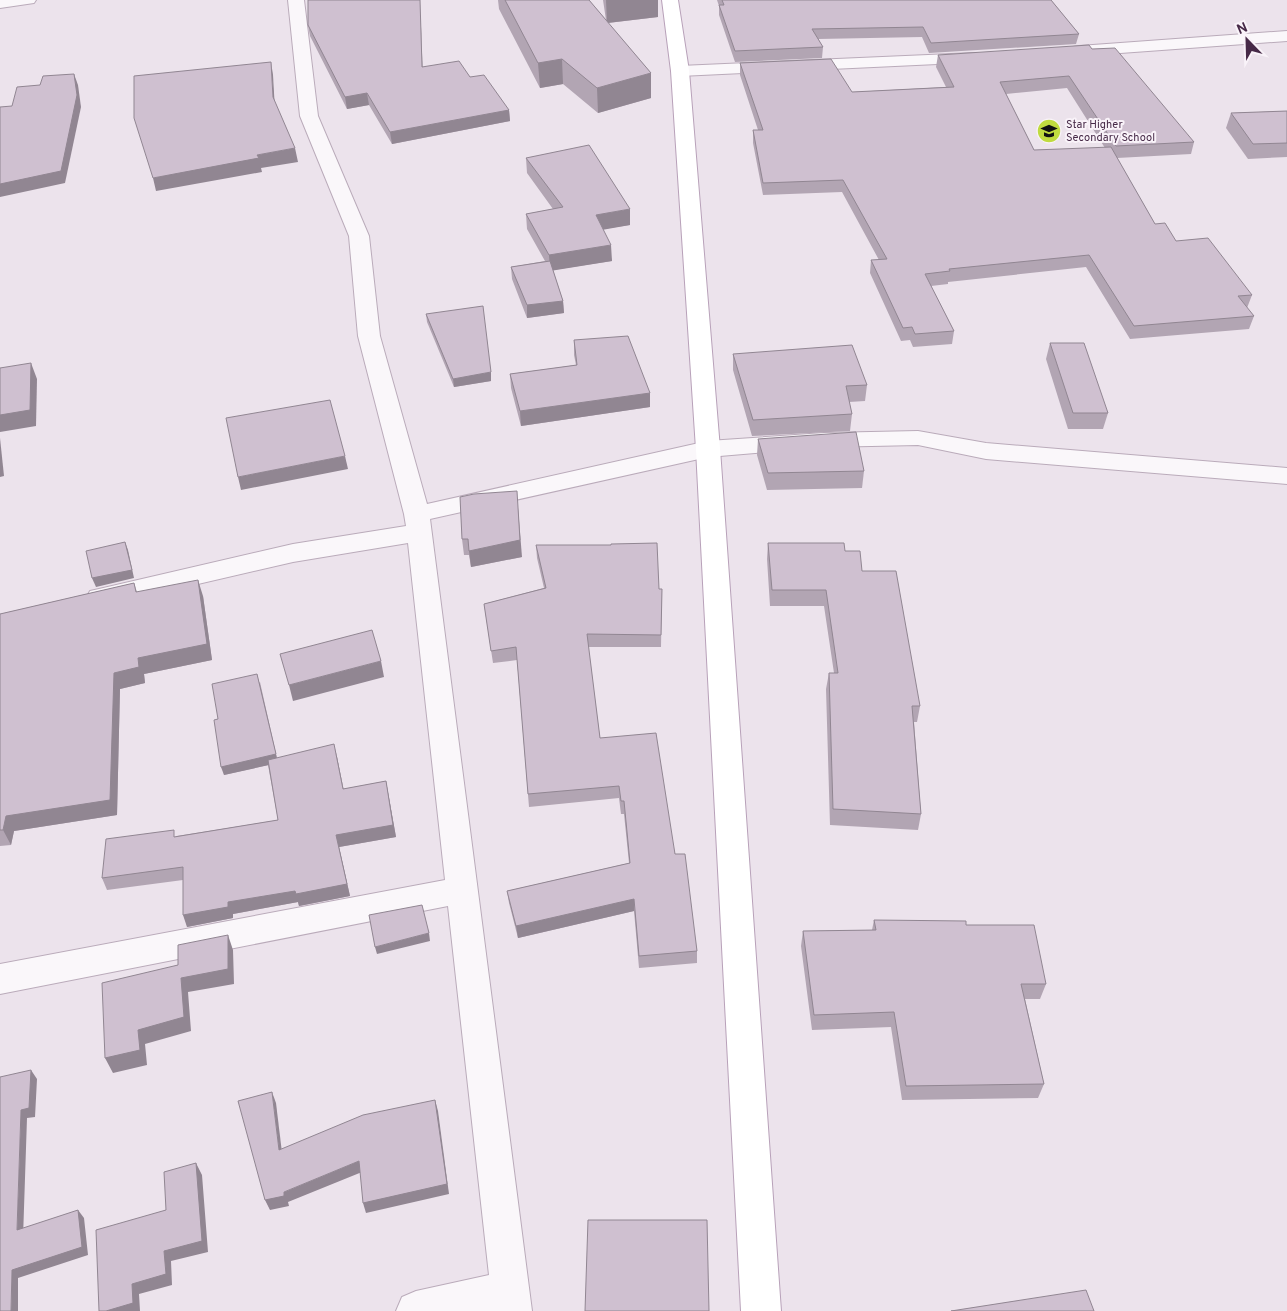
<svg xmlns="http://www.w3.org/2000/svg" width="1287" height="1311" font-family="Overpass,sans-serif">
<rect width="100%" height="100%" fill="#ece3ec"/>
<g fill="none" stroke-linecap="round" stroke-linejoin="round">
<!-- minor casing -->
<g stroke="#baabba" stroke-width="2">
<g id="minor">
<path d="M0,0H36L34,3L0,8Z"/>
<path d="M288,0H304L318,116L369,236L380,336L427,504L708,441L824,433L918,431L986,443L1287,468V484L986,459L918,445L824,447L708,457L430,519L532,1311H396L402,1297L416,1291L489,1275L448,906L0,994V964L445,880L408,543L293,562L99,607L90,605L86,598L90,591L99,589L293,544L406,526L404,514L358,336L349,236L300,116Z"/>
<path d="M1287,31V41L1079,56L1073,55L1071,51L1073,47L1079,46Z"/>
<path d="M974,53L980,54L983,58L980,62L680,76L674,75L671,71L674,67L680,66Z"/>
</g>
</g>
<!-- primary casing -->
<g stroke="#b8a1b9" stroke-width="2">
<path id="primary" d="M662,0H678L689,71L720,449L781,1311H741L696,449L671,71Z"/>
</g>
<!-- minor -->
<use href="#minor" fill="#faf7fa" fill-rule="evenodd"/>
<!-- primary -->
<use href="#primary" fill="#fff" fill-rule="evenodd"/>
</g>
<!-- wall -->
<g fill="#b2a5b3" fill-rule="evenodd">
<path d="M498,0H589L606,20L603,0H658V17L608,23L651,73V98L598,113L563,84L540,88L499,9Z"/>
<path d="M717,0H1051L1079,34L1076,44L929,53L922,37L818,39L823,47L822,58L735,62L719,15V6Z"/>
<path d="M308,25L423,67L470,77L509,110L510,121L392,144L369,105L347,109L310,36Z"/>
<path d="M1092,49L1194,142L1191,154L1117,158L1155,224L1176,241L1252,295L1247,308L1254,316L1249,329L1130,339L1086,267L948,282V284L931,286L954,331L952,344L913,347L910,340L901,341L870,273L871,260H879L842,192L763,195L753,143V130H758L740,75V63L852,92L946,87L936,67L938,55ZM1067,88L1105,148L1034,150L1006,94Z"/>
<path d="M1287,111V157L1248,159L1226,128L1231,113Z"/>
<path d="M526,158L630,225L603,229L612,261L553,270L563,301L564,313L527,318L512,279L511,267L545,261L527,229L526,214L553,209L527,173Z"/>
<path d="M426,314L491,381L454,387L427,322Z"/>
<path d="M574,340L650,393V407L521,426L511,388L510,374L576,365L574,355Z"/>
<path d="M1050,343L1108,413L1103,429H1068L1046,359Z"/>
<path d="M733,354L867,385L865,401L849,402L852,414L850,431L752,436L733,370Z"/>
<path d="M758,439L864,471L862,488L767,490L757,455Z"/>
<path d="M460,497L522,557L471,567L469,555H464L462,539Z"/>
<path d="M768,543L845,551L862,571L920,706L917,722H914L921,814L918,830L830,825L826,689L829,673H834L824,606H770L767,559Z"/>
<path d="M536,545L659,589H662L661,647H588L600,738L675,854L697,951V963L639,968L634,911L518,938L509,903L507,891L629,863L624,814H621L619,798L529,807L517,660L493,663L484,604L544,588L537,558Z"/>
<path d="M134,583L137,592L203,596L212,660L144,674L145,683L120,689L117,815L14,831L11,845L0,846V614Z"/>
<path d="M260,682L277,758L337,757L343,789L386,781L396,837L339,847L350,896L299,906L298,902L233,914V918L187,927L183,880L107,890L102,878L177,836L278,820L268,765L224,775L218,719Z"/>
<path d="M874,920L966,925L1046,984L1040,999H1025L1044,1084L1038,1098L902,1100L891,1027L812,1030L801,946L803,931L872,930Z"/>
</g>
<!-- shaded-wall -->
<g fill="#918692">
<path d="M420,0L423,79L422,67Z"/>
<path d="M606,0H658V17L607,23Z"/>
<path d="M562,59L563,84L540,88L538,63Z"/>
<path d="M271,62L273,75L275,110L273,97Z"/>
<path d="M651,73V98L598,113L597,88Z"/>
<path d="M74,74L78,85L81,107L65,183L0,197V184Z"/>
<path d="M367,93L369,105L347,109L345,97Z"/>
<path d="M509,110L510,121L392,144L390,132Z"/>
<path d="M295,148L298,162L261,168L262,172L156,191L153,178L257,155Z"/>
<path d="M630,209V225L596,231V215Z"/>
<path d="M611,245L612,261L550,271L549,255Z"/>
<path d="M563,301L564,313L527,318V305Z"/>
<path d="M31,363L37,379L36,426L0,432V415Z"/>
<path d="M491,372V381L454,387L453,379Z"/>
<path d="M650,393V407L521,426L520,411Z"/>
<path d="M0,438L4,476L0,477Z"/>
<path d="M345,456L348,469L241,490L238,477Z"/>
<path d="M518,508L522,557L471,567L469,551Z"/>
<path d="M125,542L128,550L134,578L96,587L92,578Z"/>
<path d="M198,580L203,596L212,660L144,674L145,683L120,689L117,815L14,831L11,845L3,830L6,816L114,673L138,658Z"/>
<path d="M381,661L384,677L293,701L289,685Z"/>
<path d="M257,674L278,763L224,775L221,767Z"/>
<path d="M334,744L337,757L346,801L343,789Z"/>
<path d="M386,781L396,837L339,847L350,896L299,906L298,902L233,914V918L187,927L183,915L228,902L336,835Z"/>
<path d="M634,899V911L518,938L516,926Z"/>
<path d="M429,933L430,941L377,954L375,947Z"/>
<path d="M228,935L233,950L234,984L188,992L191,1031L145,1044L147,1065L113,1073L105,1058L138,1030L181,978Z"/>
<path d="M31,1070L37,1079L35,1117L27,1118L23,1238L17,1230L21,1110Z"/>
<path d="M272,1092L276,1103L283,1161L279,1150Z"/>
<path d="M435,1100L438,1111L449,1194L366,1213L363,1203Z"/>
<path d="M359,1161L362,1172L288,1202L289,1206L270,1210L265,1200Z"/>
<path d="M196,1163L202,1175L208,1252L171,1261L172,1285L139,1294L140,1311H106L164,1251Z"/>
<path d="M78,1210L84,1218L88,1255L18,1278V1311H11L12,1270Z"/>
</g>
<!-- building -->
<g fill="#cfc0d0" stroke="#918692">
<path d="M308,0H420L422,67L459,61L470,77L484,75L509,110L390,132L367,93L345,97L308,25Z"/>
<path d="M505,0H589L651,73L597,88L562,59L538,63Z"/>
<path d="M722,0H1051L1079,34L931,43L923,27L812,29L823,47L735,51L719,5H724Z"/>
<path d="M1089,45L1092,49L1115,48L1194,142L1116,146L1069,76L1000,82L1034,150L1111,147L1155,224L1165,223L1176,241L1208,238L1252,295L1238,296L1254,316L1134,326L1089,255L949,269L950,271L925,274L954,331L915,334L912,327L903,328L871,260L887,259L843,180L763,183L753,130H763L740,63L831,59L852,92L954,87L938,55Z"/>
<path d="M271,62L273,97L295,148L257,155L259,158L153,178L134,118V76Z"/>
<path d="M74,74L77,95L61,171L0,184V107L12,106L17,87L40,85L43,76Z"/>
<path d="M1287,111V143L1253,144L1231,113Z"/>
<path d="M589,145L630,209L596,215L611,245L549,255L526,214L563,207L526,158Z"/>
<path d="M550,261L563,301L527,305L511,267Z"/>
<path d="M483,306L491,372L453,379L426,314Z"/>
<path d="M628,336L650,393L520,411L510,374L577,365L574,340Z"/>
<path d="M1050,343H1084L1108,413H1073Z"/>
<path d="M852,345L867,385L846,386L852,414L753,420L733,354Z"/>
<path d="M31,363L30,410L0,415V368Z"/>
<path d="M330,400L345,456L238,477L226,418Z"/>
<path d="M856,432L864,471L768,473L758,439Z"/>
<path d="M517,491L520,540L469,551L468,539H462L460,497L474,494Z"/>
<path d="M125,542L132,570L92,578L86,551Z"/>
<path d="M657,543L659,589H662L661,635L587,634L600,738L656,733L675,854H685L697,951L639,956L634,899L516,926L507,891L630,863L624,801H621L619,786L528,794L516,647L491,651L484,604L546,588L536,545H611V544Z"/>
<path d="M768,543H844L845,551H860L862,571H896L920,706H912L921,814L833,809L829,673H838L826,590H772Z"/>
<path d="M198,580L207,644L138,658L139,667L114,673L110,800L6,816L3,830H0V614L134,583L136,592Z"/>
<path d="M372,630L381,661L289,685L280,654Z"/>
<path d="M257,674L276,754L221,767L214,720L218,719L212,684Z"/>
<path d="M334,744L343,789L386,781L393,825L336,835L347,884L296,894L295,891L228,902V907L183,915V867L102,878L106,839L174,830V837L278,820L268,760Z"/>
<path d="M422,905L429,933L375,947L369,915Z"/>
<path d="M874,920L966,921V925H1034L1046,984H1021L1044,1084L906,1086L894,1012L814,1015L803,931L876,930Z"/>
<path d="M228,935V969L181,978L184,1017L138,1030L140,1050L105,1058L102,983L178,965V945Z"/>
<path d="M31,1070L29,1108L21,1110L17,1230L78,1210L82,1247L12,1270L11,1311H0V1077Z"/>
<path d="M272,1092L279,1150L363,1115L435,1100L447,1184L363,1203L359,1161L284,1192V1196L265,1200L238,1101Z"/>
<path d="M196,1163L202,1241L164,1251L166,1274L132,1284L133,1303L106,1311H99L96,1230L166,1210L164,1172Z"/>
<path d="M588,1220H707L709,1311H585Z"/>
<path d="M1086,1290L1094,1311H951Z"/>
</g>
<!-- icons -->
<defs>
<g id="school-disc" transform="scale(1.25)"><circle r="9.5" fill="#c0db3f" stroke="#f9f3f9"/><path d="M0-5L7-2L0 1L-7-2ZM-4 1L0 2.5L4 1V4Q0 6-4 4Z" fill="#111"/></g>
</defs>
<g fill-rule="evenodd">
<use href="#school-disc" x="1049" y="131"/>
</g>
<g text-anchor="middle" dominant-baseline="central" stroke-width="4" stroke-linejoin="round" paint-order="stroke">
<!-- far-poi labels -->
<g font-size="11" fill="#462947" stroke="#f9f3f9" text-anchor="start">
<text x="1066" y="125">Star Higher<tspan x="1066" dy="13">Secondary School</tspan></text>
</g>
</g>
<!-- north arrow -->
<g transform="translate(1247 40) rotate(337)" stroke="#f9f3f9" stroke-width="4" paint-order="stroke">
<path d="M0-4L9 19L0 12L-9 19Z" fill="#462947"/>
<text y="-8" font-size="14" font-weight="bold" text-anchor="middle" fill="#462947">N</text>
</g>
</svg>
